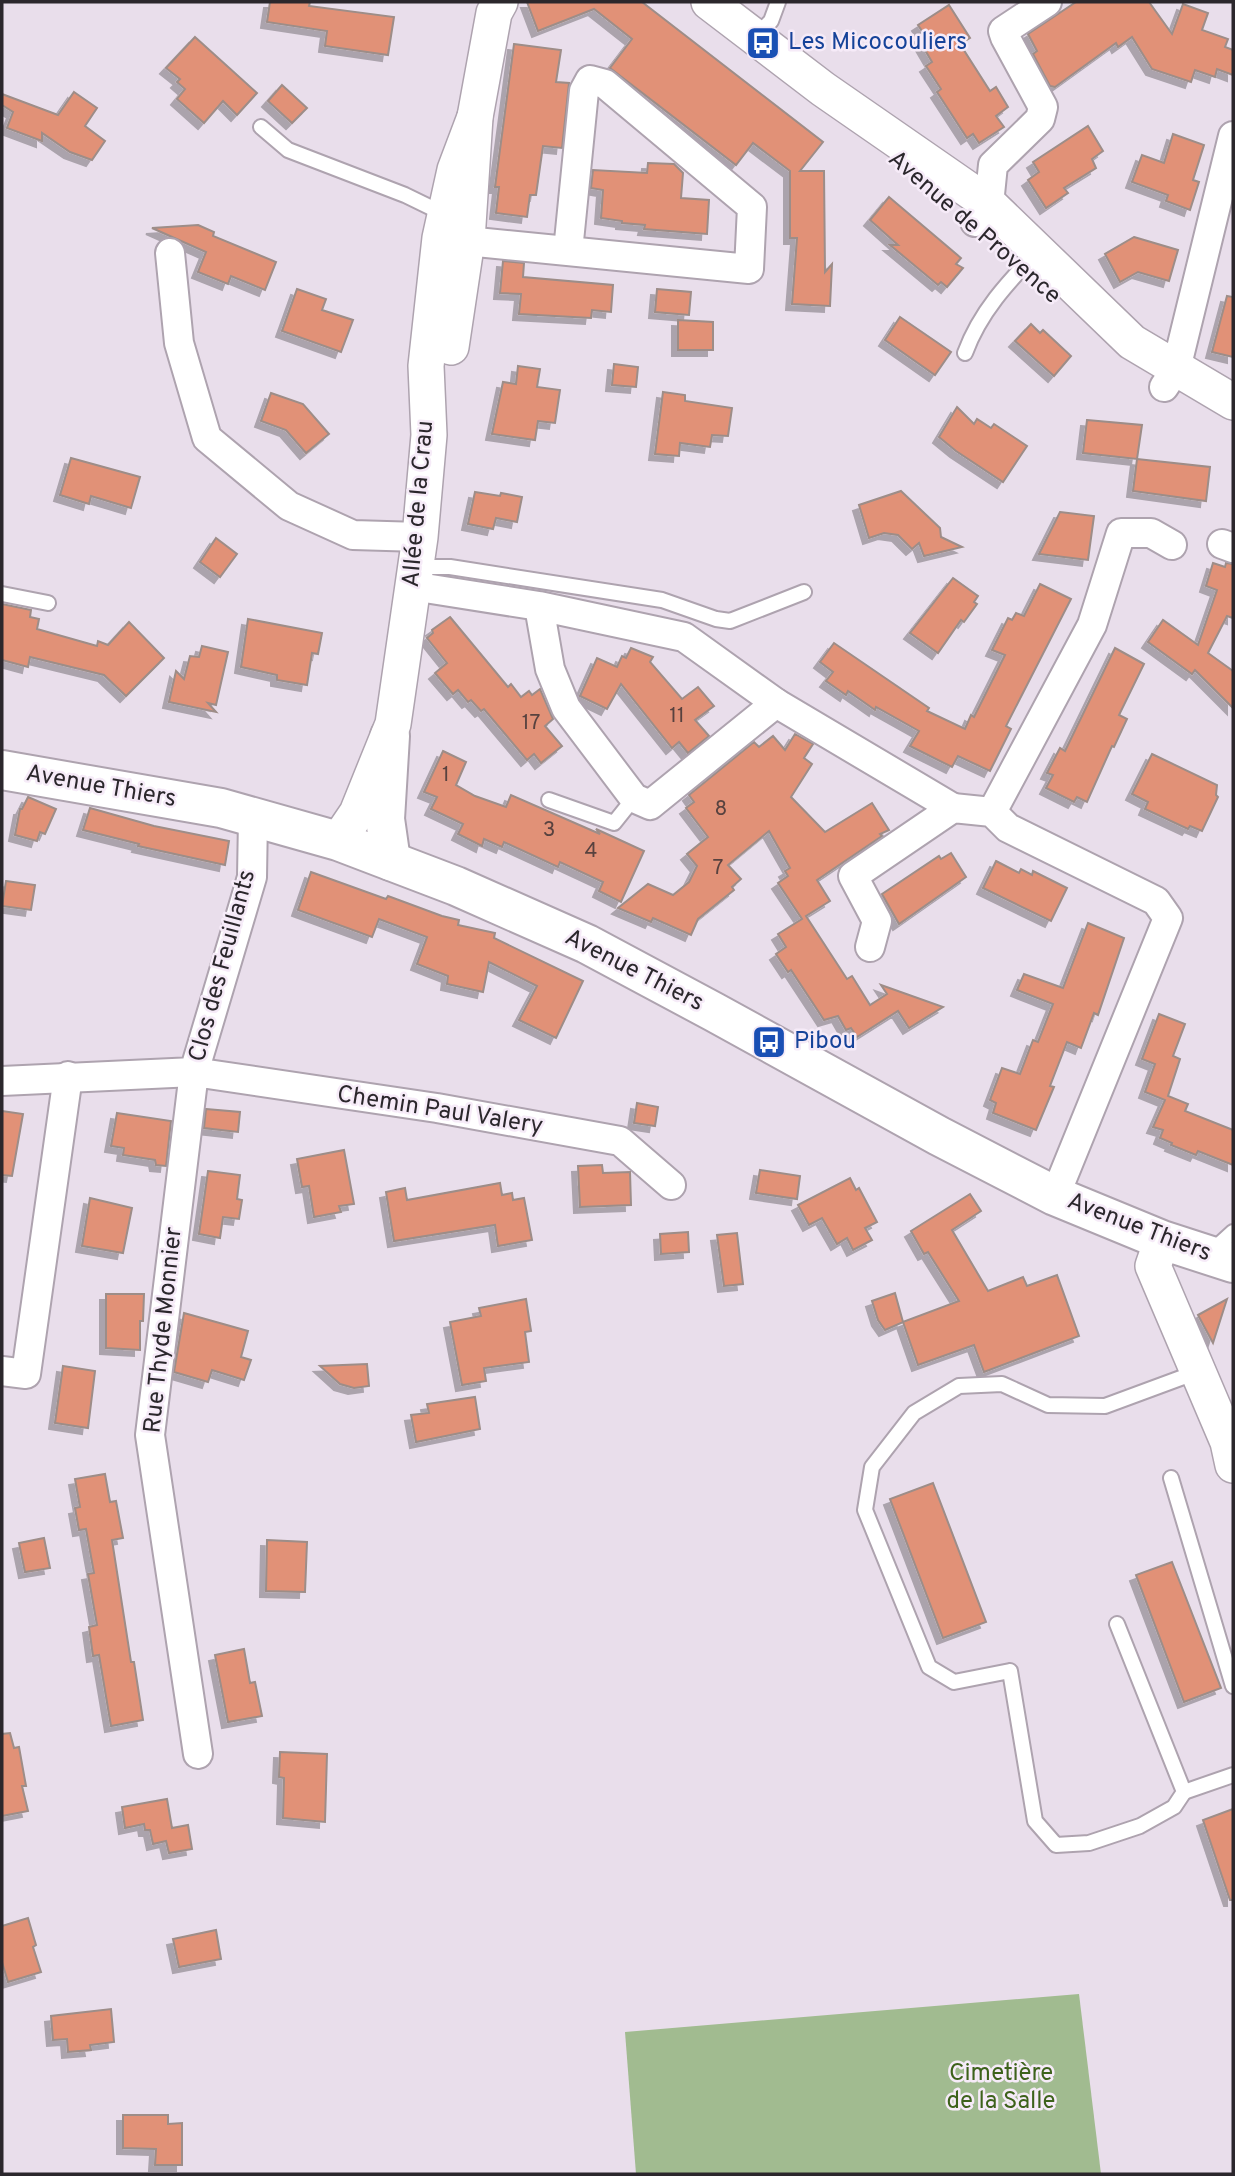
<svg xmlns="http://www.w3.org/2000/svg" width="1235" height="2176" font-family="Overpass,sans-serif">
<defs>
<filter id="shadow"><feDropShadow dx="-6" dy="6" stdDeviation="0" flood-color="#0004"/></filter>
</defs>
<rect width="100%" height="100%" fill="#e9deeb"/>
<!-- green -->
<path fill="#a1bb90" d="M1079,1994L1101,2174H636L625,2032Z"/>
<!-- building -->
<g fill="#e19177" stroke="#9d8d88" stroke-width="2" filter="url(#shadow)">
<path d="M270,2H310L309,6L394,17L388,55L325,46L327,31L267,22Z"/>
<path d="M527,2H642L823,142L800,171H824L825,272L832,264L830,306L792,304L797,238H790V171L753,143L736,165L610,68L632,39L594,9L538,31Z"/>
<path d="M1076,2H1149L1172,34L1183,4L1208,13L1202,30L1228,39L1225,47L1233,50V75L1217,69L1215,77L1195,70L1191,82L1152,69L1132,37L1118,47L1116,43L1055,87L1050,86L1033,54L1037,51L1028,34Z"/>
<path d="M949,5L970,38L960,44L990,91L996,87L1008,107L996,116L1004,127L979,143L973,134L967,138L937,92L941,89L926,66L932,62L918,38L924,34L918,25Z"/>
<path d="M195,37L257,93L237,115L223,101L204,123L177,99L185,89L177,82L180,79L166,68Z"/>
<path d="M514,44L561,50L556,82L569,83L562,148L543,146L536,195H530L527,217L496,213L499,187H495Z"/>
<path d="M282,85L307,108L292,123L268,101Z"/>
<path d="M74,92L97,108L85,126L105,141L92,160L70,152L42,133V141L7,128L13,112L2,105V94L58,115Z"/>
<path d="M1088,126L1103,151L1092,159L1096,168L1064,188L1068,193L1046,208L1028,180L1039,172L1033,162Z"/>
<path d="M1173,134L1204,145L1193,180L1199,182L1190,210L1166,201L1168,195L1132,182L1142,155L1164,163Z"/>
<path d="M648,163L674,164L683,173L681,198L709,200L707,234L644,229L645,225L622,223V221L601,218L603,190L591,188L593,170L647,173Z"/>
<path d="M889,197L961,258L956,264L963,268L947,287L941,282L938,285L890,245H898L870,220Z"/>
<path d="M198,225L214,232L213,236L276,262L265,290L231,276L228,284L198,272L206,252L152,228Z"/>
<path d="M1134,237L1178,250L1169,281L1138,272L1120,282L1105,254Z"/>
<path d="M503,261L524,263L523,277L613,285L611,312L592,310L591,318L519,314L521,294L500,293Z"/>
<path d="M297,289L326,299L322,310L353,320L341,352L282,331Z"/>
<path d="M657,289L691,292L689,315L655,312Z"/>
<path d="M1227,296L1233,297V357L1212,352Z"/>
<path d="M900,317L951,352L935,375L885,340Z"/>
<path d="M678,320L713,322V350H678Z"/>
<path d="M1031,324L1040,333L1043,330L1071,356L1054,376L1015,341Z"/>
<path d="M614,364L638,367L636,387L612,385Z"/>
<path d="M518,366L540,369L537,387L560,390L555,423L538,421L535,440L492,434L503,382L516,384Z"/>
<path d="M663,392L685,395V401L732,408L728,436L712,435L710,447L680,443L679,456L655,454Z"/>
<path d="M271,393L303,404L329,434L306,453L286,430L261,421Z"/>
<path d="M957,407L974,424L977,419L991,428L994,424L1027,446L1003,482L956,451L939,437Z"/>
<path d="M1087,420L1142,425L1137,459L1083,453Z"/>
<path d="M71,458L140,477L131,508L91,496L89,504L60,495Z"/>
<path d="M1137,459L1210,467L1206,501L1133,491Z"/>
<path d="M901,491L940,528L941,537L962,547L924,556L919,543L912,549L898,535L884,533L869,538L859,505Z"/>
<path d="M475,492L500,496L501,493L522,497L517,522L496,518L493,529L468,524Z"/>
<path d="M1060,512L1094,516L1088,560L1039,554Z"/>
<path d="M216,538L237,554L220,577L200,562Z"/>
<path d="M1213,563L1225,567L1226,563L1233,564V618L1227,616L1208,653L1233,671V708L1195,670L1192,674L1148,642L1163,620L1198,645L1217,590L1206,586Z"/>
<path d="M953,578L978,596L974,602L977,604L964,622L961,620L938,653L910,633Z"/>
<path d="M1040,584L1071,599L1006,726L1011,729L990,771L958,756L952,767L910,746L919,731L876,707L875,710L848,691L846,695L826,681L833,672L820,662L834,643L929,708L927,711L965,729L971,715L974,717L1005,655L992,650L1008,618L1012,620L1016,613L1024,616Z"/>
<path d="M2,604L31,610L30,617L39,619L37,629L97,646L98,641L108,645L129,622L164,658L126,696L104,675L30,657L28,667L2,660Z"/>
<path d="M450,617L508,687L511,684L521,697L529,691L532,695L540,689L553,719L545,726L562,746L541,763L534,754L527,760L484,709L481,711L471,700L468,702L458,690L453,694L435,673L447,663L427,638L433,633L432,630Z"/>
<path d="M248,619L322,633L318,654L312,653L307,685L277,680V675L241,667Z"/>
<path d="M202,646L228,652L216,705L208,703L216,712L169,702L176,671L184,679L190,656L199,657Z"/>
<path d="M631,648L653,657L650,662L682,699L698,687L714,706L695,720L709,736L688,753L679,742L672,748L621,684L607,709L580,696L597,658L617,667L622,656L626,658Z"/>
<path d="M1115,648L1144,664L1119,715L1127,719L1114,747L1112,746L1087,802L1077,797L1074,802L1046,788L1053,775L1047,773L1060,748L1065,751Z"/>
<path d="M795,734L813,744L804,758L812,764L791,797L825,832L872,803L889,830L880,834L882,836L817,880L830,901L806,916L847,979L852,976L870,1005L887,994L881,985L943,1007L909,1028L898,1011L857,1037L851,1028L846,1030L838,1016L824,1020L791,970L788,972L776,954L786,947L778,934L802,919L778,883L788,876L785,871L790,868L769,831L728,865L741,879L732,887L734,890L698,919L691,935L653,918L651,922L618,908L648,884L673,895L689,882L697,866L687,854L708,837L686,808L694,802L689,795L754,742L759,747L773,736L785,750Z"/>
<path d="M443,751L466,762L456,785L475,796L506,807L511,795L600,834L596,829L644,851L621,902L599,891L603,882L560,862L558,867L504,842L502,847L484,839L482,846L458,834L463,824L431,809L437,797L424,792Z"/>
<path d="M1152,754L1217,785L1216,795L1218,797L1202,831L1190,826L1188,829L1145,809L1148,802L1132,794Z"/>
<path d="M28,797L56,809L45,834L40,832L37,841L15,835L20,809H22Z"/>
<path d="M90,808L154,826L229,841L225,865L138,846L139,844L83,830Z"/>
<path d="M951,853L966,877L899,924L882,894L939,856L941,859Z"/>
<path d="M996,861L1019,873L1021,869L1032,875L1033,871L1067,888L1051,921L983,888Z"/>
<path d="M311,872L386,899L388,896L442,916L459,920L458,925L495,933L494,938L583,981L556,1038L519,1020L537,986L489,962L483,992L447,984L448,976L417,964L427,937L379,919L372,937L298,910Z"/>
<path d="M6,881L35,885L31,910L2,906Z"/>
<path d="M1088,923L1124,938L1098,1015L1094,1013L1081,1048L1067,1042L1050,1086L1054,1087L1036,1130L993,1113L996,1103L990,1100L1002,1068L1020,1074L1033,1040L1038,1042L1053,1004L1017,990L1024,974L1063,988Z"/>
<path d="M1159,1014L1185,1024L1173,1056L1180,1059L1168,1096L1188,1104L1185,1111L1233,1130V1165L1198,1151L1196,1155L1171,1145L1172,1143L1160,1138L1163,1130L1153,1127L1165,1100L1145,1092L1155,1064L1142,1059Z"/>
<path d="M637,1103L658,1107L655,1126L634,1123Z"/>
<path d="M206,1109L240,1112L238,1132L204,1128Z"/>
<path d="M2,1111L23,1114L12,1176L2,1175Z"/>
<path d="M117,1113L171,1121L166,1166L156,1165L155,1160L123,1155L124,1148L111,1146Z"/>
<path d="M344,1150L354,1204L339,1206L341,1212L314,1217L309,1186L302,1187L297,1159Z"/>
<path d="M602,1165L603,1173L630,1172L631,1205L580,1207L578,1166Z"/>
<path d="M760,1170L800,1176L797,1199L756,1193Z"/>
<path d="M208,1171L240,1175L237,1199L242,1200L239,1219L223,1217L220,1238L199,1234Z"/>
<path d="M850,1178L856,1190L859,1188L877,1222L865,1228L872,1240L853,1250L847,1238L837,1244L822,1218L809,1225L798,1205Z"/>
<path d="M500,1183L502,1195L512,1193L513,1200L524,1198L532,1240L498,1246L495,1225L394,1241L386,1192L405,1188L407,1200Z"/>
<path d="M970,1194L981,1211L952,1230L988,1291L1023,1277L1027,1286L1057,1275L1079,1336L984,1372L974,1345L918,1365L903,1322L885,1330L878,1320L872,1301L895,1293L903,1322L959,1301L928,1252L924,1254L911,1231Z"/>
<path d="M90,1198L132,1208L123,1253L82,1246Z"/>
<path d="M688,1232L689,1252L661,1254L660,1234Z"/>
<path d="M737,1233L743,1284L724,1286L717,1235Z"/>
<path d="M106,1294H144L143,1321H140V1350L106,1348Z"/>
<path d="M526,1299L531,1331L525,1332L529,1362L484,1368L486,1381L462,1385L450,1322L481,1316L479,1308Z"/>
<path d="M1227,1299L1213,1343L1198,1315Z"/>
<path d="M184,1313L248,1331L241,1357L251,1360L244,1380L212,1370L208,1382L174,1372Z"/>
<path d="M367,1364L369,1386L354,1388L340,1384L320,1366Z"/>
<path d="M63,1366L95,1371L88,1428L55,1423Z"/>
<path d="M475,1397L480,1429L416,1442L411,1415L429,1413L427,1404Z"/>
<path d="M105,1474L110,1502L116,1501L123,1538L112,1540L131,1662H134L143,1720L111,1726L99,1655L93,1656L89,1627L97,1625L88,1574L94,1573L86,1529L79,1530L75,1508L80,1507L75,1479Z"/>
<path d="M933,1483L986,1622L943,1638L890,1499Z"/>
<path d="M44,1538L50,1568L25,1572L19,1543Z"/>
<path d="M267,1540L307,1542L305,1592L266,1591Z"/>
<path d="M1172,1562L1221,1688L1184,1702L1136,1575Z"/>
<path d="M244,1649L250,1683L255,1682L262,1716L228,1722L215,1655Z"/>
<path d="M10,1733L14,1748L19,1747L26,1786H22L28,1811L2,1816V1734Z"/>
<path d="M280,1752L327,1754L325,1822L283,1818L284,1778L279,1777Z"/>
<path d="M167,1799L172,1828L188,1825L192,1849L169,1853L166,1841L153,1844L150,1830H145L144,1824L125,1828L122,1807Z"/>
<path d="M1233,1809V1900H1230L1203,1820Z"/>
<path d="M28,1918L36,1945L33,1947L41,1972L8,1982L2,1962V1926Z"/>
<path d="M216,1930L221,1959L179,1967L173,1939Z"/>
<path d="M111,2009L114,2042L90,2045L91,2050L68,2052L67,2039L53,2040L51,2016Z"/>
<path d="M123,2115H168V2124L182,2123V2165H155L156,2149L123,2148Z"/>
</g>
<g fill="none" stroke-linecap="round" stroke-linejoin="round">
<!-- service casing -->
<g stroke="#aea3af" stroke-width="18">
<g id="service">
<path d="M756,36L771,21L778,2"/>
<path d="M261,127L288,150L405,195L444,214"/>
<path d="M965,353C980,312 1008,282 1038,251"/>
<path d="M417,567H450L662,600L716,619L730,621L804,592"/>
<path d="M2,594L48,603"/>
<path d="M549,800L614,823L634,798"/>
<path d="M1211,1252L1233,1232"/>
<path d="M1171,1478L1233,1686"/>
<path d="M1117,1624L1184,1792L1174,1807L1140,1826L1089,1843L1056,1845L1035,1821L1010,1671L954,1682L929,1667L865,1510L872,1467L914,1413L959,1386L1002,1384L1048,1405L1105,1406L1197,1372"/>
<path d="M1184,1792L1233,1775"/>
</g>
</g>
<!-- minor casing -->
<g stroke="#aea3af" stroke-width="32">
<g id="minor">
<path d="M975,222L989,204L993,165L1040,119L1043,107L1005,37L1003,31L1047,2"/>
<path d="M446,239L749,269L752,207L605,84L590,80L584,91L568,251"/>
<path d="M170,253L179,343L207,438L289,506L353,535L420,537"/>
<path d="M1164,387L1176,369L1233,136"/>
<path d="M1222,544L1233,548"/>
<path d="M412,586L539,606L684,637L776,703L650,805L634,798L566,708L550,669L539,606"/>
<path d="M776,703L953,808"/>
<path d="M992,812L1092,625L1121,533H1151L1172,545"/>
<path d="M870,947L877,921L853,876L953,808L992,812L1008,828L1156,901L1168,918L1055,1196"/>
<path d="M2,1081L194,1072L252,877L253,818"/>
<path d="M2,1371L26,1374L68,1076"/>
<path d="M198,1754L150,1435L194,1072L437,1108L620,1141L671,1185"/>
</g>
</g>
<!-- tertiary casing -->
<g stroke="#aea3af" stroke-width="38">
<g id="tertiary">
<path d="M709,2L823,89L989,204L1132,342L1233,402"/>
<path d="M451,347L467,240L475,117L494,13L500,2"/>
<path d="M338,841L357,813L393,724L420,537L429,435L426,366L440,238L455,170L475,117"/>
<path d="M1162,1240L1153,1266L1228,1442L1233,1465"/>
</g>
</g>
<!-- secondary casing -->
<g stroke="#aea3af" stroke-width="42">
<g id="secondary">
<path d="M390,736L385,819L391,861"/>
<path d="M2,770L221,808L338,841L456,886L587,944L714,1012L939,1136L1055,1196L1162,1240L1233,1263"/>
</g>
</g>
<!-- service -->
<use href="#service" stroke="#fff" stroke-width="14"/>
<!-- minor -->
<use href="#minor" stroke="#fff" stroke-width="28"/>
<!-- tertiary -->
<use href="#tertiary" stroke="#fff" stroke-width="35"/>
<!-- secondary -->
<use href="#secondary" stroke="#fff" stroke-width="38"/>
</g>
<!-- icons -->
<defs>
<g id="bus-square" transform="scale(1.75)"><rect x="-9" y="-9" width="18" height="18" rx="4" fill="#1a4fb4" stroke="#f6ebf8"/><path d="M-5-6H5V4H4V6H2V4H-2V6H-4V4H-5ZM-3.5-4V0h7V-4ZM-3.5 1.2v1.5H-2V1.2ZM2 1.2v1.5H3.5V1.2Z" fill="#fff"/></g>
</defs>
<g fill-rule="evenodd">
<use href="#bus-square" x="763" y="43"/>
<use href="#bus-square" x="769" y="1042"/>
</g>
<g text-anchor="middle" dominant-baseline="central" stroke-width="5" stroke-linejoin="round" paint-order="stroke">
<!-- number labels -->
<g font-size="21" fill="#58423f">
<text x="677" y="716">11</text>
<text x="531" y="723">17</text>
<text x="446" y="775">1</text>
<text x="721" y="809">8</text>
<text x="549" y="830">3</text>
<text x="591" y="851">4</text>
<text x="718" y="868">7</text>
</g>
<!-- transit labels -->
<g font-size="24" fill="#164399" stroke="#f6ebf8" text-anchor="start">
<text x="788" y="43">Les Micocouliers</text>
<text x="794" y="1042">Pibou</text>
</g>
<!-- street labels -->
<g font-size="24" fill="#2b272c" stroke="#f6ebf8">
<text transform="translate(974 228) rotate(41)">Avenue de Provence</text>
<text transform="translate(419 504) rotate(-85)">Allée de la Crau</text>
<text transform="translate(101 787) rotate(10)">Avenue Thiers</text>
<text transform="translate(223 966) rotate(-75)">Clos des Feuillants</text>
<text transform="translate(634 971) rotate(27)">Avenue Thiers</text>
<text transform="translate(440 1111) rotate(9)">Chemin Paul Valery</text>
<text transform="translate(1139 1228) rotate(21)">Avenue Thiers</text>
<text transform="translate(164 1330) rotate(-84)">Rue Thyde Monnier</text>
</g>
<!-- park labels -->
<g font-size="24" fill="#3d621b" stroke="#f6ebf8">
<text x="1001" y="2074">Cimetière<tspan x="1001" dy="28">de la Salle</tspan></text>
</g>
</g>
<!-- border -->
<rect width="1235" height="2176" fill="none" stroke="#2b272c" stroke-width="7"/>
</svg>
